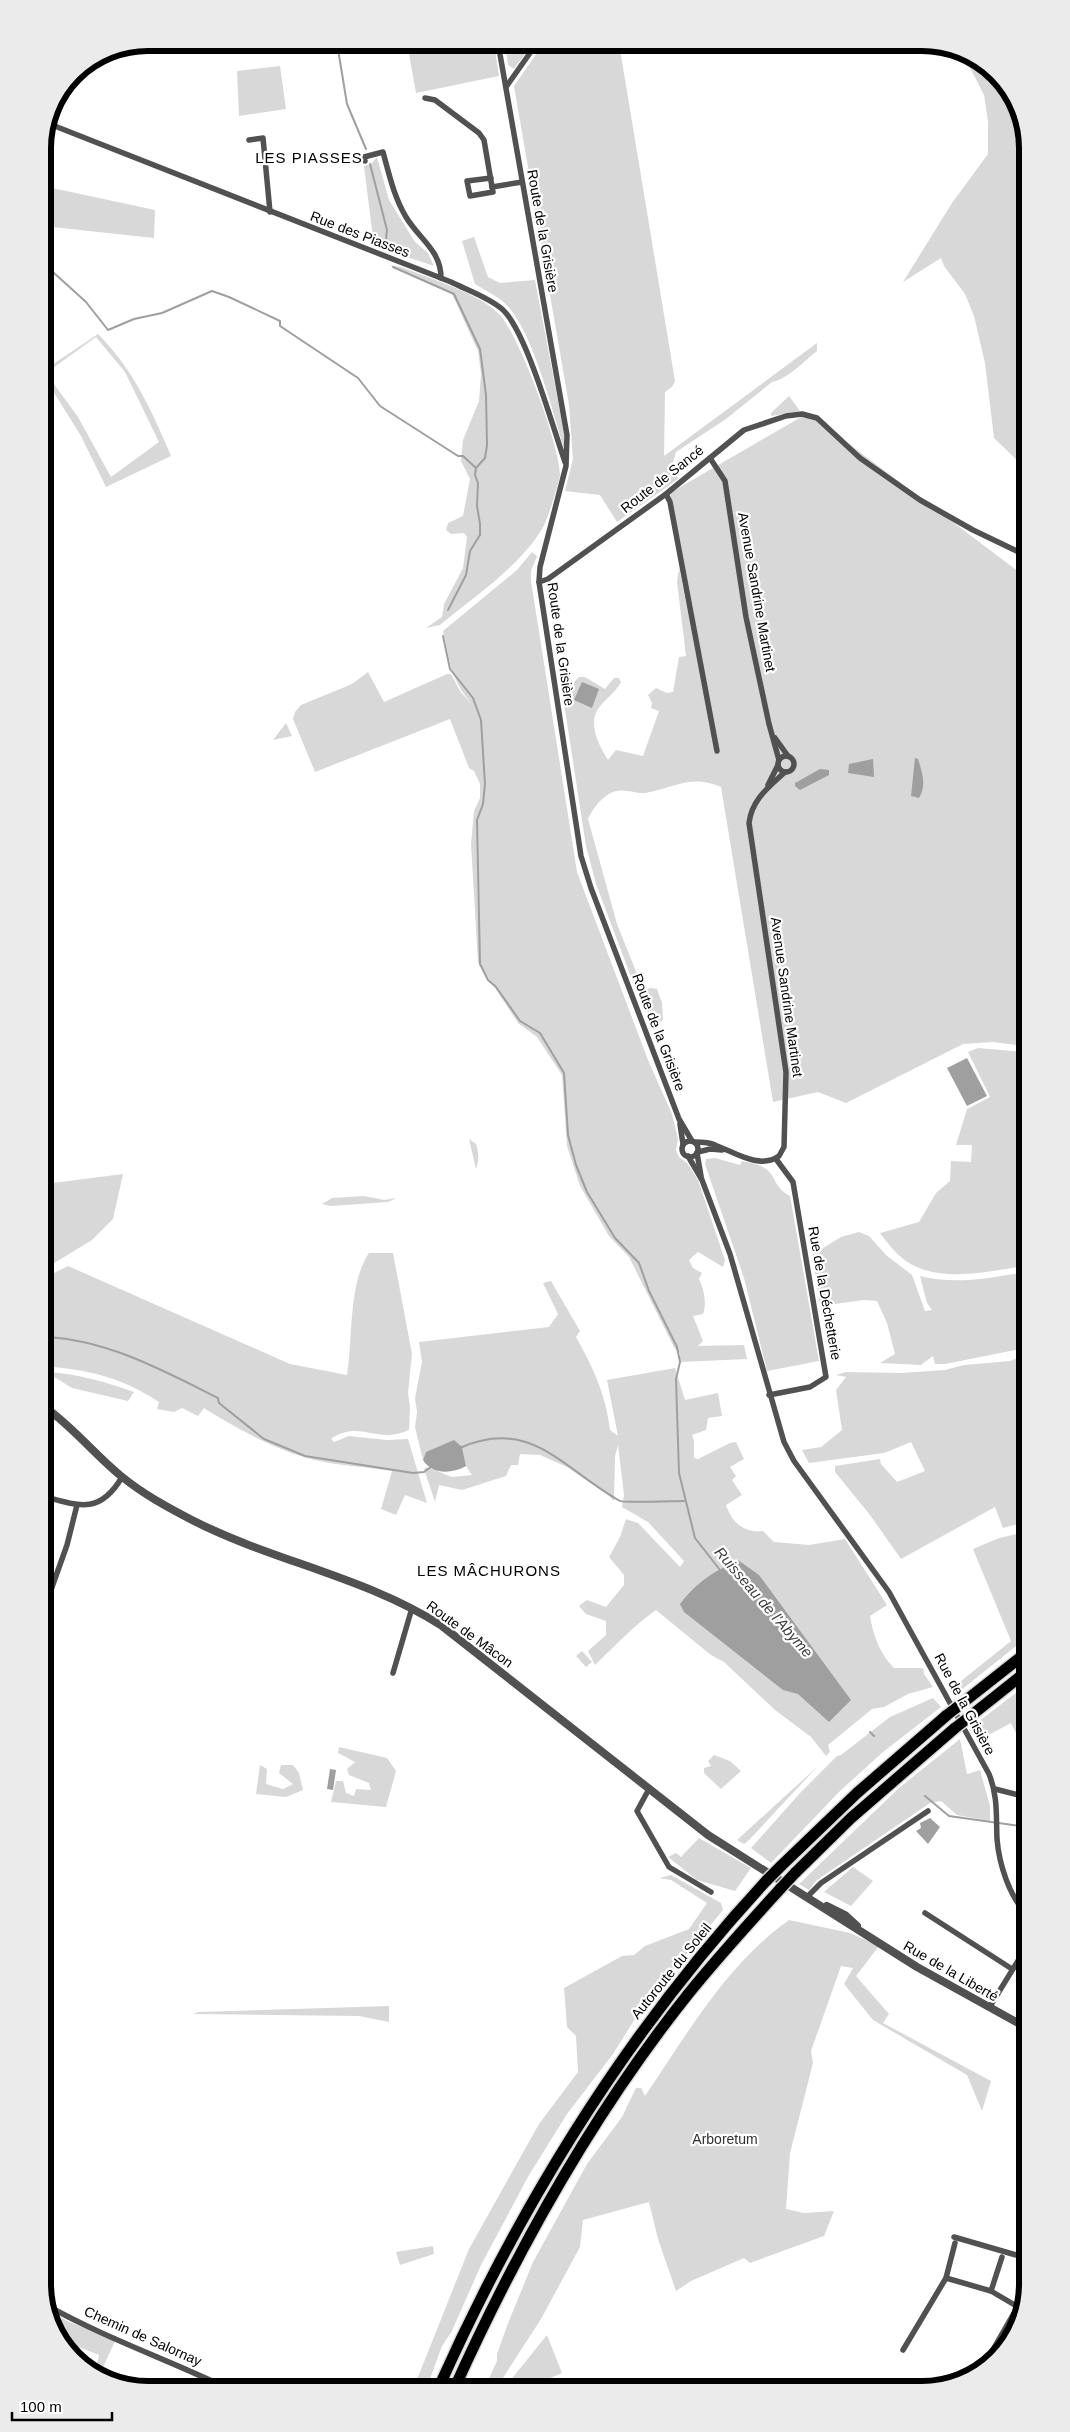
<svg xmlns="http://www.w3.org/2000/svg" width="1070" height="2432" font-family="Helvetica,sans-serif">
<rect width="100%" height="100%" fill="#fff"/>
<!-- green -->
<g fill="#d8d8d8" fill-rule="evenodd">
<path d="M407,43H494L499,76L416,93Z"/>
<path d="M505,43H533L514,69L508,65Z"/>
<path d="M544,43H619L675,381L672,387L665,392L664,456L817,343V351C804,361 788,379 772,382L726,419L676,452L673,463L678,479L617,522L600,495L565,491L573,459L569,405L514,86Z"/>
<path d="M964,56L986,64L1022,114V280L1016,314L1022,315L1023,466L994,438L985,363L974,316L965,294L944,266L941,258L903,282L952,203L988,154V121L984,95Z"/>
<path d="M280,66L286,109L239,116L237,71Z"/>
<path d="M377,157L389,200L415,242L428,253L434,266L374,246L364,166L371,164Z"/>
<path d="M43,186L155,210L154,238L43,226Z"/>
<path d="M474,237L488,277L500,283L535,280L564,433V448C552,411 531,322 501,300C493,294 483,289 475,284L462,241Z"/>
<path d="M389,265L401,267C428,278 479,293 499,314C519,334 560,446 560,475C559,483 547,522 542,529C519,567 474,597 440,625L426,628L442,617L444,604L463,568L467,537L464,533L451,534L446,530L448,523L463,516L470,479L461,461L463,440L479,401L481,374L478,351L452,294Z"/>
<path d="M98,334C133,369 152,411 171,456L106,487L81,436L43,375V371ZM96,337L125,372L159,442L111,477L78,417L46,373Z"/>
<path d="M789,396L800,411L771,416V413Z"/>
<path d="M808,413L1023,575L1024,1046L993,1042L963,1044L846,1103L818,1092L773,1102L721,787C690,774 675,788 645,793C637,794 627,789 618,791C605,792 593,808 588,819L617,924L639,979L633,982L596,884L586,846L560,677L567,689L579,677H585L605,689L614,678H619L621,682C615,693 605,699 598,709C588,724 599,746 608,760L616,750L643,756L659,711L651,708L652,703L648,695L656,688L667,693L673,692L679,657L686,656L677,582L679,568L706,704L670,493Z"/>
<path d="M532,552L537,556L531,571V581L577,872L648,1060L672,1114L678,1139L676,1150L679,1157L688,1164L698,1180L725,1260L723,1267L698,1252L689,1260L693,1268L702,1273L699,1279C704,1290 707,1302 703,1314L693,1316L703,1341L698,1346L744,1345L747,1359L680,1362V1353L675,1349L629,1257L609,1236L580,1186L567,1146L562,1075L537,1037L518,1023L478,962L471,844L474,811L480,798V784L474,771L469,768L450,719L315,772L293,719L295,712L301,705L352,684L368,672L384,702L447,674H451L460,691L472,705L461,690L452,672L443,631L517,570Z"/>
<path d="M286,723L292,736L273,740Z"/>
<path d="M651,988L657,989L662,1003L663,1020L653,1026L639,991Z"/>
<path d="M978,1048L1024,1052L1025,1266C992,1271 948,1281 917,1267C901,1261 890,1246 880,1233L919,1222L936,1193L950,1181L951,1161L971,1162L972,1145H956L967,1109L990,1097L968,1052Z"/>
<path d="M469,1139L476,1144C479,1154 479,1160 476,1169Z"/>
<path d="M715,1158L740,1165L742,1161C750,1163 760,1164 766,1169C777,1177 773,1187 790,1196L819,1361L767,1371L744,1278L705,1164L706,1159Z"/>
<path d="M123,1174L113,1219L92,1240L46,1268L45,1184Z"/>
<path d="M364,1196L384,1200L397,1198L388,1202L331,1206L322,1204L332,1198Z"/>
<path d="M859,1232L869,1236L886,1255L912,1275L925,1311L932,1310L927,1303L920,1276C955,1285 990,1278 1025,1272V1348L945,1364H935L933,1356L921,1365L880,1363L895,1354L887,1323L877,1301L864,1300L820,1306L812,1255L841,1237Z"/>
<path d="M369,1253H393L412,1354L408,1393L410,1407L409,1430C377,1445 359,1419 331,1439L334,1442L349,1436L387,1440L408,1439L427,1503L405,1495L396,1515L381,1509L392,1471C367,1467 340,1466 315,1460C275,1450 239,1430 204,1408L198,1416L182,1408L174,1412L157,1409L159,1402C119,1376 91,1371 46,1366V1277L68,1266L290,1364L347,1375C353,1339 348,1284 369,1253Z"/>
<path d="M551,1281L580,1331L576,1337C593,1367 606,1395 610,1430L618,1436L607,1380L675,1368L685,1400L718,1393L722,1416L708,1418L706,1430L692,1435L694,1440V1458L698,1459L730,1443L736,1442L744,1459L730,1467L736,1476L732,1480L742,1495L726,1505C732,1523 744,1533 763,1531L774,1542L809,1545L845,1539L887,1605L870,1616C873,1635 880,1654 894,1668H923L924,1674L933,1687L908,1694L884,1707L872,1709L828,1745L830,1752L826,1756L811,1737L775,1710L724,1662L711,1655L656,1610C633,1626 615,1646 595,1665L588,1651L606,1635V1621L586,1614L579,1606L587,1600L606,1607L624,1585V1575L609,1557L620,1537L626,1519L638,1523L680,1567L684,1561L648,1522L622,1507L624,1495L618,1445L615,1456L614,1501L607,1494L567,1467L540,1455L520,1454L518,1465H511L506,1476L462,1490L439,1485L435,1502L424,1469L427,1467L452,1477L472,1475L466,1466L462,1447L426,1452L423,1460L415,1427L417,1412L415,1398L422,1362L419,1342L549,1327L558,1314L543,1283Z"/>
<path d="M1025,1355V1522L1003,1528L995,1507L901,1559L870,1515L835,1472V1466L880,1459L881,1464L897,1482L925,1471L911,1442L884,1453L809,1463L802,1450L821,1447L842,1430L836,1390L846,1377L836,1375L846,1372L901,1373L945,1370L964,1365L1010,1361Z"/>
<path d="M46,1372C76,1373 105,1382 134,1392L128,1401L72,1388Z"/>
<path d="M1026,1532V1638L955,1695L951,1689L1011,1641L973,1549L999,1538Z"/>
<path d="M582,1651L592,1662L586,1667L576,1656Z"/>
<path d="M1026,1685V1737L1019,1739L1011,1723L979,1740L969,1729Z"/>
<path d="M933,1698L941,1707L883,1752L839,1792L771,1863L751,1848L801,1792L837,1756L841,1755L890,1717Z"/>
<path d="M960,1739L967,1774L980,1770L990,1806V1821L957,1815L941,1801L930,1803L817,1880L809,1890L799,1884L899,1788Z"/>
<path d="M339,1747L387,1758L396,1771L386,1807L331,1802L336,1781H343L346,1793L354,1796L356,1789L371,1790L369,1783L349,1775L347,1769L355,1762L338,1753Z"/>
<path d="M714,1755L730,1761L741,1771L721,1789L704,1773V1768L711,1766L708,1761Z"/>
<path d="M260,1765L267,1769L266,1784L283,1789L293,1784L279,1773L281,1765H293L299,1773L303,1790L286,1797L256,1794Z"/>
<path d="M817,1767L749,1840L744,1844L737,1840Z"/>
<path d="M699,1838L751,1868L735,1891L697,1880L668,1857L676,1853L681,1857Z"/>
<path d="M853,1867L873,1881L851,1906L824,1892Z"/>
<path d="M671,1875L721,1903L723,1910L638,2014L613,2054L567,2114L529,2175L481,2265L452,2331L442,2346L427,2387H414L469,2249L539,2124L578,2072L576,2036L567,2027L564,1988L622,1956L634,1955L645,1946L689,1929L707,1903L671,1880L659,1878Z"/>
<path d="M789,1920L850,1933L879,1946L856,1976L889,2014L883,2023L991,2081L982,2111L967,2075L873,2020L844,1984L853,1968L841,1966L811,2051L813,2063L790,2153L786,2209L804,2213L834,2211L824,2236L750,2263L744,2258L691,2281L676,2291L658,2239L649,2202L583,2220L580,2247L541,2319L497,2387H485L497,2361V2354L507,2326L533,2262L587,2164L622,2117L636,2088H641L645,2096C687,2034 727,1964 789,1920Z"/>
<path d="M389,2006V2022L359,2016L193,2014L199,2012Z"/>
<path d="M433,2246L434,2254L400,2265L396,2252Z"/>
<path d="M53,2313L67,2321L115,2341L100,2374L95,2372L99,2355L66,2342L51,2322Z"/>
<path d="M547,2335L562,2373L529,2387H505Z"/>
<path d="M197,2377L222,2389H190Z"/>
</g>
<!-- water -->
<g fill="#9f9f9f">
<path d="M582,682L599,689L592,708L574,700Z"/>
<path d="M915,758L918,759C922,772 927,785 919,798L911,796Z"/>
<path d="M873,759L874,777L848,773L849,764Z"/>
<path d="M820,769L829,770V775L800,790L795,786V783Z"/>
<path d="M967,1058L987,1096L967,1106L947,1068Z"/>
<path d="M454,1440L462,1447L466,1466C452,1474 432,1475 423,1460L426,1452Z"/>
<path d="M738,1560L759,1575L851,1700L829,1722L798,1694L783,1690L684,1612L680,1604C698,1581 712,1573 738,1560Z"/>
<path d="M330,1769L336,1770L333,1790L327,1789Z"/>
<path d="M930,1818L940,1827L928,1844L916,1831L921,1828L920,1823Z"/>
</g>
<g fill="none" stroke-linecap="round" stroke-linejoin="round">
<!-- stream -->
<g stroke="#9f9f9f" stroke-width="2">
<path d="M337,43L347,104L366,149"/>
<path d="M370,164L387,230L385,248"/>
<path d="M43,263L86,302L108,330L134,319L162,313L212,291L229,297L280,321V326L358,378L380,406L458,456H463L476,468"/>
<path d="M393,267L454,294L480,349L486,395L487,445L485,458L476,468L475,475L478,483L477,506L480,524V535L470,551L466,575L448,610"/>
<path d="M443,636L450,669L473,698L481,720L485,784L483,804L477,820L480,964L488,980L496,987L520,1021L540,1033L564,1073L568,1135L576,1165L587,1192L615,1238L639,1263L649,1291L677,1347L680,1362L676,1379L679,1473L695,1538L720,1570"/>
<path d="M46,1337C108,1340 164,1371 218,1398L219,1403L264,1439L305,1456L413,1473L424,1472L431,1467"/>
<path d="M460,1448C531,1416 564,1470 620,1501C623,1503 675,1501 684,1501"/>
<path d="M870,1732L874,1736"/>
<path d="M925,1796L949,1816L1026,1827"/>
</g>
<!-- motorway casing -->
<g stroke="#dbdbdb" stroke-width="14">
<g id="motorway">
<path d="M960,1705L1026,1653"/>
<path d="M968,1718L1026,1672"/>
<path d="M781,1866L857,1793L947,1715"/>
<path d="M795,1873L851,1818L955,1728"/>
<path d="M439,2387C522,2201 628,2030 767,1880"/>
<path d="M455,2387C518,2248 593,2113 689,1993C718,1957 750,1922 781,1888"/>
</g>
</g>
<!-- minor -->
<g stroke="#515151" stroke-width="5.5">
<path d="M498,43L567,435L566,466L540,567L539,582L581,856L591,888L679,1119L692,1141"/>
<path d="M506,87L537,43"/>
<path d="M425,98L435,100L479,133L484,140L492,187L522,182"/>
<path d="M47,123L451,282C467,290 488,297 502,309C526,330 553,428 565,462"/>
<path d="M249,140L263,138L270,212"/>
<path d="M365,161L364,157L383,152C389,174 394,197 406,217C419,239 441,250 441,278"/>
<path d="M491,178L467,181L470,196L493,192L492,187"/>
<path d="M710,458L725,481L746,617L769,724L779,760"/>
<path d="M666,494L670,502L717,751"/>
<path d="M539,582L548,579L666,494L744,430L786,416L802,414L817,418L860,458L920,500L973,530L1023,554"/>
<path d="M775,738L788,756"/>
<circle cx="786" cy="764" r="8"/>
<path d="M768,785L778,765"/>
<path d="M680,1124L683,1144"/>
<circle cx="690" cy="1149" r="8"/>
<path d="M695,1142C701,1142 709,1142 715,1145C734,1152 760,1170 779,1156L784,1147L786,1072L749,823C752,799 769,787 785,772"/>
<path d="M698,1152L710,1149L722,1150"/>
<path d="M697,1153L701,1176"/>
<path d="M688,1156L702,1180L730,1254L784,1442L794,1461L889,1592L989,1774C998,1796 996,1816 997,1839C999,1863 1009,1897 1027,1914"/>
<path d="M769,1395L810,1387L826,1377L793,1182L776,1159"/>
<path d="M46,1497C81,1507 101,1513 122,1477"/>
<path d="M46,1604L67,1545L77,1505"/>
<path d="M393,1673L412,1608"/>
<path d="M649,1789L637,1811L669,1867L711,1892"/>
<path d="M995,1789L1026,1797"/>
<path d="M807,1897L821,1883L928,1811"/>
<path d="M925,1913L1012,1969"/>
<path d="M989,2008L1027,1946"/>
<path d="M954,2237L1016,2255L1027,2253"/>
<path d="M946,2278L991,2291L1020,2308"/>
<path d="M991,2291L1002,2257"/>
<path d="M48,2306C105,2338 169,2360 229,2389"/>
<path d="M903,2350L946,2278L955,2243"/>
<path d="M987,2360L1018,2306"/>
</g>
<!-- tertiary -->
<g stroke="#515151" stroke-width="8">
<path d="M46,1408C74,1428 95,1455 121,1476C143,1494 167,1507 192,1520C272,1561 366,1577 442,1626L708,1835L917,1967L1027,2028"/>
<path d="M827,1906L845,1915L857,1926"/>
</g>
<!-- motorway -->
<use href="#motorway" stroke="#000" stroke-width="11"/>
<!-- motorway-bridge casing -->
<g stroke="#dbdbdb" stroke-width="14" stroke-linecap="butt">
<g id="motorway-bridge">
<path d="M947,1715L960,1705"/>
<path d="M955,1728L968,1718"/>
<path d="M767,1880L781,1866"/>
<path d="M781,1888L795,1873"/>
</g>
</g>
<!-- motorway-bridge -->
<use href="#motorway-bridge" stroke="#000" stroke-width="11"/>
</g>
<g text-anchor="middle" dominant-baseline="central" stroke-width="4.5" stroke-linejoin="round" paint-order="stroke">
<!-- street labels -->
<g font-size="14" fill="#000" stroke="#fff">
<text transform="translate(543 231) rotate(80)">Route de la Grisière</text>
<text transform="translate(360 234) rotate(21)">Rue des Piasses</text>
<text transform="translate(662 479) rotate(-38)">Route de Sancé</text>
<text transform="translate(757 592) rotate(80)">Avenue Sandrine Martinet</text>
<text transform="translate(561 644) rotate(82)">Route de la Grisière</text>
<text transform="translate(787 997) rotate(82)">Avenue Sandrine Martinet</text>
<text transform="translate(659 1032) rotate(69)">Route de la Grisière</text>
<text transform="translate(825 1293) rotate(80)">Rue de la Déchetterie</text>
<text transform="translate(470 1634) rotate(36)">Route de Mâcon</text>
<text transform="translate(965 1704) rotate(62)">Rue de la Grisière</text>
<text transform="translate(671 1971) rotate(-51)">Autoroute du Soleil</text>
<text transform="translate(951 1971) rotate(30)">Rue de la Liberté</text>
<text transform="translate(143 2336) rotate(24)">Chemin de Salornay</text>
</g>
<!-- park labels -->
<g font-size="14" fill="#2f2f2f" stroke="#fff">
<text x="725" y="2139">Arboretum</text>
</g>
<!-- neighbourhood labels -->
<g font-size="15" letter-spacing="1" fill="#000" stroke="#fff">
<text x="309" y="157">LES PIASSES</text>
<text x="489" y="1570">LES MÂCHURONS</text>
</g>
<!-- water labels -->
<g font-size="15" font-style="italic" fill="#404040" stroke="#fff">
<text transform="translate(764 1602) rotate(49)">Ruisseau de l'Abyme</text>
</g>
</g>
<!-- crop -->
<path d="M0 0H1070V2432H0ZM148 51H922A97 97 0 0 1 1019 148V2284A97 97 0 0 1 922 2381H148A97 97 0 0 1 51 2284V148A97 97 0 0 1 148 51Z" fill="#ebebeb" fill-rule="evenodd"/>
<path fill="none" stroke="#000" stroke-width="6" d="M148 51H922A97 97 0 0 1 1019 148V2284A97 97 0 0 1 922 2381H148A97 97 0 0 1 51 2284V148A97 97 0 0 1 148 51Z"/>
<!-- scale -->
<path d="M12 2412v8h100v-8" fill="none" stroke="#000000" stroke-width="2.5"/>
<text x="20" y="2412" font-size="15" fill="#000000" stroke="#ffffff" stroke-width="4" paint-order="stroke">100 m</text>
</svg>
